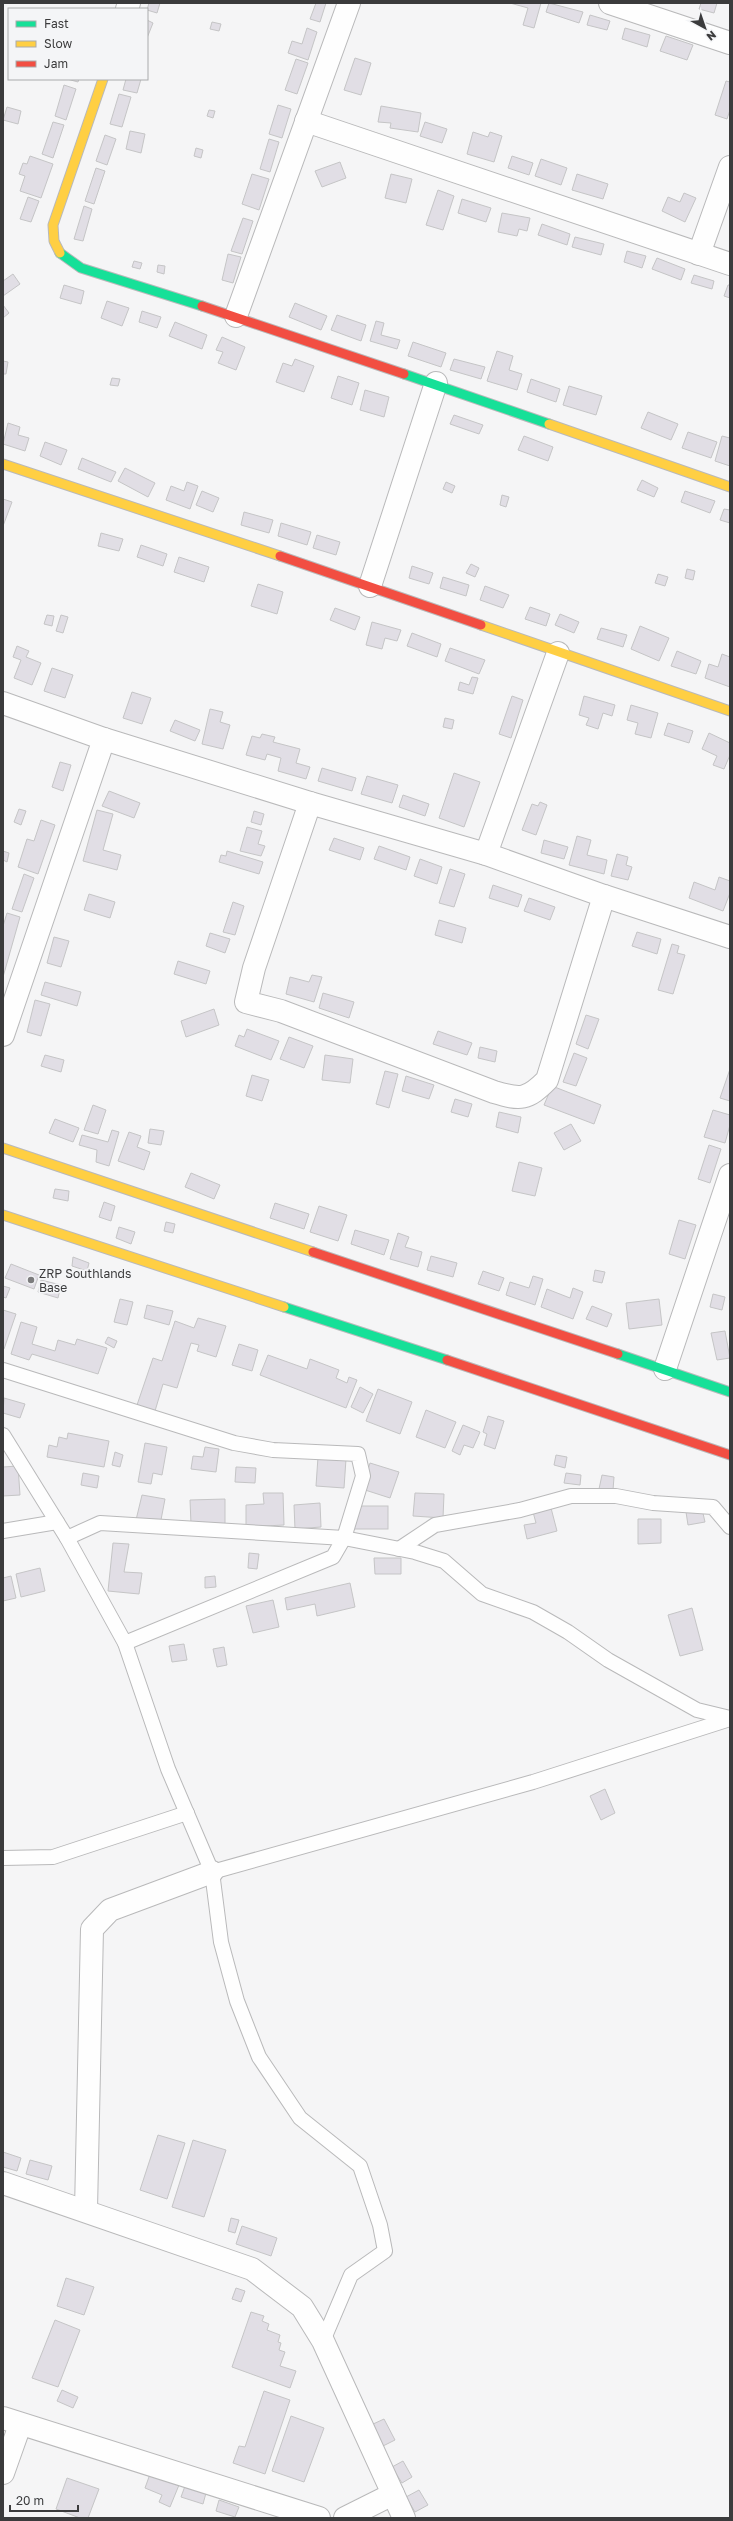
<svg xmlns="http://www.w3.org/2000/svg" width="733" height="2521" font-family="'Golos Text',sans-serif">
<rect width="100%" height="100%" fill="#f5f5f6"/>
<!-- building -->
<g fill="#e1dee5" stroke="#c5c5c6">
<path d="M149,3H160L157,13L147,10Z"/>
<path d="M316,3H326L320,22L310,19Z"/>
<path d="M510,3H541L534,28L523,25L528,8Z"/>
<path d="M549,3L583,12L579,23L546,12Z"/>
<path d="M701,3H717L714,13L699,9Z"/>
<path d="M590,15L610,21L607,30L587,25Z"/>
<path d="M147,20L153,23L147,38Z"/>
<path d="M212,22L221,24L219,31L210,29Z"/>
<path d="M307,28L317,32L308,60L288,53L292,41L302,44Z"/>
<path d="M625,28L650,35L647,47L622,39Z"/>
<path d="M666,36L693,45L687,60L660,51Z"/>
<path d="M355,58L371,63L361,95L344,90Z"/>
<path d="M296,59L308,63L297,94L285,90Z"/>
<path d="M67,79H79L78,82Z"/>
<path d="M126,79H141L137,93L123,90Z"/>
<path d="M726,81L730,82V110L727,119L715,115Z"/>
<path d="M64,85L76,89L66,120L55,116Z"/>
<path d="M119,94L131,97L122,127L110,124Z"/>
<path d="M278,105L291,109L282,138L269,134Z"/>
<path d="M381,106L421,113L418,132L390,128L391,123L378,122Z"/>
<path d="M7,107L21,111L18,124L3,120Z"/>
<path d="M209,110L215,111L213,118L207,116Z"/>
<path d="M53,122L64,125L53,158L42,154Z"/>
<path d="M425,122L447,129L442,143L420,136Z"/>
<path d="M130,131L145,134L141,153L126,149Z"/>
<path d="M473,132L488,137L490,132L502,136L494,162L467,154Z"/>
<path d="M105,135L116,139L107,165L96,161Z"/>
<path d="M269,139L279,142L270,172L260,169Z"/>
<path d="M196,148L203,150L201,158L194,156Z"/>
<path d="M30,156L53,164L41,198L20,191L25,176L19,174L23,163L27,164Z"/>
<path d="M512,156L533,163L529,175L508,168Z"/>
<path d="M541,159L567,168L561,185L535,176Z"/>
<path d="M340,162L346,178L322,187L315,171Z"/>
<path d="M96,168L105,171L94,204L85,201Z"/>
<path d="M252,174L269,179L259,210L242,204Z"/>
<path d="M391,174L412,179L406,203L385,198Z"/>
<path d="M577,174L608,184L603,199L572,190Z"/>
<path d="M438,190L454,196L443,230L426,225Z"/>
<path d="M684,193L696,198L685,222L662,211L668,197L680,202Z"/>
<path d="M28,197L39,201L31,222L20,219Z"/>
<path d="M462,199L491,208L486,222L458,213Z"/>
<path d="M84,206L92,209L83,241L74,239Z"/>
<path d="M502,213L530,218L527,231L519,229L517,236L498,232Z"/>
<path d="M243,218L253,221L242,254L231,251Z"/>
<path d="M542,224L570,234L567,245L538,235Z"/>
<path d="M575,237L604,244L601,255L572,247Z"/>
<path d="M627,251L646,256L642,268L624,262Z"/>
<path d="M228,254L241,257L233,283L222,280Z"/>
<path d="M657,258L685,269L681,280L652,269Z"/>
<path d="M134,261L142,263L140,269L132,267Z"/>
<path d="M158,265L165,266L164,274L157,272Z"/>
<path d="M13,274L20,284L3,296V281Z"/>
<path d="M694,275L714,281L712,289L691,283Z"/>
<path d="M64,285L84,291L81,304L60,298Z"/>
<path d="M728,285H730V298L724,296Z"/>
<path d="M107,301L129,308L122,326L101,318Z"/>
<path d="M295,303L327,316L321,330L289,317Z"/>
<path d="M3,305L9,313L3,318Z"/>
<path d="M142,311L161,317L157,328L139,322Z"/>
<path d="M337,315L366,325L361,341L331,330Z"/>
<path d="M376,321L384,323L381,335L400,340L397,349L370,341Z"/>
<path d="M175,322L207,335L202,349L169,336Z"/>
<path d="M222,337L245,347L236,370L218,363L223,352L216,350Z"/>
<path d="M413,342L446,353L441,367L408,356Z"/>
<path d="M497,351L513,356L509,370L522,374L517,390L487,381Z"/>
<path d="M295,359L314,366L304,392L276,382L283,363L292,366Z"/>
<path d="M454,359L485,367L481,379L450,370Z"/>
<path d="M3,361L8,362L6,374H3Z"/>
<path d="M338,376L359,383L352,405L331,398Z"/>
<path d="M112,378L120,379L118,386L110,385Z"/>
<path d="M531,379L560,389L556,402L527,392Z"/>
<path d="M569,386L602,396L596,415L563,405Z"/>
<path d="M365,390L389,397L384,417L360,410Z"/>
<path d="M648,412L678,424L671,440L641,428Z"/>
<path d="M454,415L483,425L479,434L450,424Z"/>
<path d="M8,423L20,427L18,435L29,438L25,451L3,444Z"/>
<path d="M688,432L717,442L711,458L682,448Z"/>
<path d="M524,436L553,447L548,461L518,450Z"/>
<path d="M722,436L730,438V466L715,461Z"/>
<path d="M45,442L67,450L61,465L40,456Z"/>
<path d="M82,458L116,472L111,482L78,469Z"/>
<path d="M125,468L155,483L148,497L118,481Z"/>
<path d="M642,480L658,488L654,497L637,490Z"/>
<path d="M187,482L198,486L190,509L166,500L171,486L184,491Z"/>
<path d="M446,482L455,486L452,493L443,489Z"/>
<path d="M202,491L219,498L213,512L196,505Z"/>
<path d="M685,491L715,501L710,513L681,502Z"/>
<path d="M502,495L509,497L506,507L500,505Z"/>
<path d="M3,499L12,502L3,526Z"/>
<path d="M724,509L730,510V523L720,520Z"/>
<path d="M244,512L273,520L269,533L241,525Z"/>
<path d="M281,523L311,532L307,545L278,536Z"/>
<path d="M101,533L123,539L119,551L98,546Z"/>
<path d="M317,535L340,542L336,555L313,548Z"/>
<path d="M141,545L167,554L163,566L137,557Z"/>
<path d="M179,557L209,567L204,582L174,572Z"/>
<path d="M471,564L479,568L475,577L466,573Z"/>
<path d="M412,566L433,573L429,584L409,578Z"/>
<path d="M687,569L695,571L693,580L685,578Z"/>
<path d="M658,574L668,577L665,586L655,583Z"/>
<path d="M443,577L469,585L466,596L440,588Z"/>
<path d="M258,584L283,592L277,614L251,606Z"/>
<path d="M485,586L509,595L503,608L480,600Z"/>
<path d="M530,607L550,614L546,626L525,619Z"/>
<path d="M335,608L360,617L355,630L330,620Z"/>
<path d="M560,614L579,622L574,633L555,625Z"/>
<path d="M47,615L54,616L52,626L44,624Z"/>
<path d="M61,615L68,617L63,633L56,631Z"/>
<path d="M372,622L401,630L397,641L385,638L382,649L366,645Z"/>
<path d="M640,626L669,638L659,661L631,649Z"/>
<path d="M601,628L627,635L623,647L597,639Z"/>
<path d="M412,633L441,644L437,657L407,646Z"/>
<path d="M17,646L29,651L26,657L41,663L32,685L14,678L21,660L13,657Z"/>
<path d="M450,648L485,660L479,674L445,661Z"/>
<path d="M677,651L701,661L696,674L671,666Z"/>
<path d="M722,654L730,657V687L705,678L709,664L718,667Z"/>
<path d="M52,668L73,675L65,698L44,691Z"/>
<path d="M472,677L478,678L473,694L458,690L460,682L469,685Z"/>
<path d="M132,692L151,698L142,724L123,718Z"/>
<path d="M512,696L523,700L511,738L499,734Z"/>
<path d="M584,696L615,705L612,716L603,713L598,729L586,725L589,718L579,715Z"/>
<path d="M631,705L658,713L651,738L635,734L638,723L627,720Z"/>
<path d="M210,709L223,712L220,722L230,725L223,749L202,744Z"/>
<path d="M445,718L454,720L452,729L443,727Z"/>
<path d="M175,720L200,730L195,741L170,731Z"/>
<path d="M668,723L693,731L689,743L664,735Z"/>
<path d="M709,733L730,743V755L724,769L713,765L717,756L702,749Z"/>
<path d="M262,734L275,737L273,742L300,749L296,763L310,767L306,779L278,771L281,758L267,754L265,760L246,755L252,736L260,738Z"/>
<path d="M60,762L71,765L63,791L52,787Z"/>
<path d="M322,768L356,778L352,791L318,781Z"/>
<path d="M454,773L480,782L464,827L439,818Z"/>
<path d="M367,776L398,785L392,803L361,794Z"/>
<path d="M109,791L140,803L134,818L102,806Z"/>
<path d="M403,795L429,804L425,816L399,807Z"/>
<path d="M540,802L547,805L536,835L522,830L532,804L538,806Z"/>
<path d="M19,809L26,811L21,825L14,822Z"/>
<path d="M97,810L113,814L103,850L121,855L117,870L83,861Z"/>
<path d="M254,811L264,814L261,825L251,822Z"/>
<path d="M41,820L55,825L38,874L18,867L27,839L34,841Z"/>
<path d="M247,827L262,831L258,844L265,846L261,856L240,851Z"/>
<path d="M577,836L591,840L587,855L607,860L604,874L569,865Z"/>
<path d="M334,838L364,848L360,860L329,850Z"/>
<path d="M544,840L568,847L564,859L541,853Z"/>
<path d="M379,846L410,857L406,870L374,859Z"/>
<path d="M3,851L9,853L7,862L3,860Z"/>
<path d="M227,851L263,862L259,874L219,862L221,855L226,856Z"/>
<path d="M617,854L628,857L626,865L632,867L628,880L611,876Z"/>
<path d="M420,859L442,867L437,884L414,876Z"/>
<path d="M450,869L465,874L454,907L439,903Z"/>
<path d="M24,874L34,878L22,912L12,909Z"/>
<path d="M719,877L730,881V893L723,911L689,898L694,882L715,890Z"/>
<path d="M493,885L522,895L518,907L489,898Z"/>
<path d="M89,894L115,902L110,918L84,910Z"/>
<path d="M529,898L555,907L550,920L524,911Z"/>
<path d="M233,902L244,906L235,935L223,932Z"/>
<path d="M7,913L20,917L3,977V926Z"/>
<path d="M439,920L466,928L462,943L435,935Z"/>
<path d="M637,932L661,939L657,954L632,946Z"/>
<path d="M210,933L230,939L225,953L206,946Z"/>
<path d="M54,937L69,941L61,967L47,963Z"/>
<path d="M672,944L679,946L677,953L685,955L673,994L658,990Z"/>
<path d="M178,961L210,971L206,984L174,974Z"/>
<path d="M312,975L322,977L314,1002L286,994L290,977L309,982Z"/>
<path d="M45,982L81,992L77,1006L41,995Z"/>
<path d="M323,993L354,1002L349,1018L319,1008Z"/>
<path d="M35,1000L50,1004L41,1036L27,1032Z"/>
<path d="M214,1009L219,1025L186,1037L181,1021Z"/>
<path d="M586,1015L599,1019L588,1049L576,1044Z"/>
<path d="M247,1029L279,1041L271,1060L235,1046L239,1035L244,1037Z"/>
<path d="M438,1031L472,1043L467,1055L433,1044Z"/>
<path d="M289,1037L313,1046L304,1068L280,1059Z"/>
<path d="M480,1047L497,1051L495,1062L478,1058Z"/>
<path d="M574,1053L587,1058L576,1086L563,1082Z"/>
<path d="M45,1055L64,1060L61,1072L41,1066Z"/>
<path d="M325,1055L353,1059L350,1083L322,1080Z"/>
<path d="M730,1069V1101L720,1098Z"/>
<path d="M385,1071L398,1074L389,1108L376,1104Z"/>
<path d="M252,1075L269,1080L262,1101L246,1096Z"/>
<path d="M406,1076L434,1085L429,1099L402,1091Z"/>
<path d="M552,1086L601,1105L594,1124L544,1105Z"/>
<path d="M455,1099L472,1104L468,1117L451,1112Z"/>
<path d="M93,1105L106,1110L98,1134L84,1130Z"/>
<path d="M713,1110L730,1115V1125L725,1143L704,1137Z"/>
<path d="M499,1112L521,1117L518,1133L496,1127Z"/>
<path d="M55,1119L79,1128L73,1142L49,1133Z"/>
<path d="M571,1124L581,1141L564,1150L554,1133Z"/>
<path d="M150,1129L164,1131L161,1145L148,1143Z"/>
<path d="M112,1130L119,1132L109,1166L96,1162L97,1150L79,1145L82,1135L108,1142Z"/>
<path d="M129,1132L141,1136L137,1147L150,1152L144,1170L118,1161Z"/>
<path d="M709,1145L721,1149L710,1183L698,1179Z"/>
<path d="M519,1162L542,1168L535,1196L512,1191Z"/>
<path d="M191,1173L220,1185L214,1199L185,1187Z"/>
<path d="M55,1189L69,1191L68,1201L53,1198Z"/>
<path d="M104,1202L115,1206L111,1221L99,1217Z"/>
<path d="M275,1203L309,1214L304,1229L270,1218Z"/>
<path d="M319,1206L347,1215L338,1241L310,1232Z"/>
<path d="M679,1220L696,1225L685,1259L669,1254Z"/>
<path d="M166,1222L175,1224L173,1233L164,1231Z"/>
<path d="M119,1227L135,1232L131,1244L116,1238Z"/>
<path d="M355,1230L389,1240L384,1255L351,1244Z"/>
<path d="M398,1233L409,1237L405,1247L422,1252L418,1267L390,1259Z"/>
<path d="M431,1256L457,1263L453,1277L427,1270Z"/>
<path d="M73,1257L89,1263L87,1271L72,1266Z"/>
<path d="M11,1264L39,1275L34,1289L5,1278Z"/>
<path d="M595,1270L605,1272L602,1283L593,1281Z"/>
<path d="M483,1271L504,1278L499,1291L478,1284Z"/>
<path d="M533,1276L543,1279L535,1305L506,1295L510,1282L529,1288Z"/>
<path d="M41,1280L61,1285L58,1298L38,1292Z"/>
<path d="M3,1286L10,1288L6,1298L3,1297Z"/>
<path d="M573,1288L583,1292L573,1319L541,1307L547,1289L570,1298Z"/>
<path d="M713,1294L725,1297L722,1310L710,1307Z"/>
<path d="M120,1299L133,1302L127,1325L114,1322Z"/>
<path d="M659,1299L662,1325L629,1329L626,1303Z"/>
<path d="M147,1305L173,1311L169,1325L144,1318Z"/>
<path d="M592,1306L612,1314L607,1327L586,1319Z"/>
<path d="M3,1310L16,1314L4,1349H3Z"/>
<path d="M198,1318L226,1326L216,1357L197,1351L199,1345L191,1343L177,1388L163,1384L155,1411L137,1405L153,1358L162,1361L175,1321L194,1328Z"/>
<path d="M21,1322L37,1327L32,1344L55,1351L58,1340L75,1345L77,1339L107,1348L98,1374L32,1354L29,1360L11,1354Z"/>
<path d="M725,1331L730,1358L717,1360L711,1333Z"/>
<path d="M108,1337L117,1341L114,1348L105,1343Z"/>
<path d="M239,1344L258,1350L252,1371L232,1365Z"/>
<path d="M268,1355L307,1369L310,1359L339,1370L336,1378L347,1383L349,1377L357,1380L346,1408L260,1375Z"/>
<path d="M360,1387L373,1394L363,1413L351,1407Z"/>
<path d="M378,1389L412,1402L400,1434L366,1421Z"/>
<path d="M4,1398L25,1404L20,1418L3,1413Z"/>
<path d="M426,1410L456,1422L445,1448L416,1437Z"/>
<path d="M488,1416L504,1421L495,1449L484,1445L487,1434L483,1432Z"/>
<path d="M463,1425L480,1432L473,1448L464,1445L460,1455L452,1451Z"/>
<path d="M68,1433L109,1441L104,1467L47,1457L49,1445L57,1447L59,1437L67,1439Z"/>
<path d="M145,1443L167,1447L162,1475L153,1473L151,1484L138,1482Z"/>
<path d="M205,1447L219,1449L216,1472L191,1469L193,1456L203,1457Z"/>
<path d="M115,1452L123,1455L120,1467L112,1465Z"/>
<path d="M556,1455L567,1457L565,1468L554,1465Z"/>
<path d="M318,1457L346,1459L344,1488L316,1486Z"/>
<path d="M370,1463L399,1472L390,1498L362,1489Z"/>
<path d="M18,1466L20,1495L3,1496V1467Z"/>
<path d="M236,1467L256,1468L255,1483L235,1482Z"/>
<path d="M83,1473L99,1476L97,1488L81,1485Z"/>
<path d="M566,1473L581,1475L580,1485L564,1483Z"/>
<path d="M602,1475L614,1477L613,1490L599,1489Z"/>
<path d="M263,1493H283L284,1525L246,1527V1505L264,1504Z"/>
<path d="M415,1493L444,1494L443,1518L413,1516Z"/>
<path d="M142,1495L165,1499L160,1525L136,1520Z"/>
<path d="M225,1499V1524H191L190,1500Z"/>
<path d="M320,1503L321,1527L295,1529L294,1505Z"/>
<rect x="352" y="1506" width="36" height="23"/>
<path d="M551,1508L557,1531L527,1539L524,1525L536,1523L533,1512Z"/>
<path d="M702,1509L705,1522L688,1525L686,1512Z"/>
<path d="M638,1519H661V1543L638,1544Z"/>
<path d="M113,1543L129,1544L124,1572L142,1573L139,1594L108,1591Z"/>
<path d="M249,1553L259,1554L257,1569L248,1568Z"/>
<path d="M374,1558H401V1574H375Z"/>
<path d="M40,1568L45,1591L21,1597L16,1574Z"/>
<path d="M11,1576L16,1598L3,1601V1578Z"/>
<path d="M215,1576L216,1587L205,1588V1577Z"/>
<path d="M350,1583L355,1607L317,1616L315,1604L287,1610L285,1598Z"/>
<path d="M273,1600L279,1627L253,1633L246,1606Z"/>
<path d="M692,1608L703,1650L680,1656L668,1615Z"/>
<path d="M184,1644L187,1660L172,1662L169,1646Z"/>
<path d="M224,1647L227,1665L217,1667L213,1649Z"/>
<path d="M605,1789L615,1813L601,1820L590,1796Z"/>
<path d="M158,2135L185,2143L167,2199L140,2190Z"/>
<path d="M193,2140L226,2150L204,2217L172,2207Z"/>
<path d="M3,2152L21,2158L17,2171L3,2167Z"/>
<path d="M30,2160L52,2166L48,2180L26,2174Z"/>
<path d="M231,2218L239,2220L235,2233L228,2231Z"/>
<path d="M242,2226L277,2238L271,2256L236,2244Z"/>
<path d="M66,2278L94,2287L84,2315L57,2306Z"/>
<path d="M236,2288L245,2291L241,2302L232,2299Z"/>
<path d="M251,2312L264,2316L262,2321L269,2324L267,2330L280,2335L278,2342L281,2343L279,2350L285,2352L280,2366L296,2371L290,2388L232,2367Z"/>
<path d="M55,2320L80,2330L58,2387L32,2378Z"/>
<path d="M62,2390L78,2397L73,2408L57,2401Z"/>
<path d="M264,2391L290,2400L265,2474L233,2463L239,2446L245,2447Z"/>
<path d="M291,2416L324,2428L304,2482L272,2471Z"/>
<path d="M384,2419L395,2440L383,2446L371,2425Z"/>
<path d="M403,2461L412,2477L402,2483L392,2467Z"/>
<path d="M150,2474L179,2485L170,2507L159,2502L162,2495L145,2488Z"/>
<path d="M67,2478L99,2489L88,2518H80L56,2509Z"/>
<path d="M185,2486L206,2493L203,2504L181,2497Z"/>
<path d="M419,2490L428,2505L415,2512L406,2497Z"/>
<path d="M219,2500L239,2507L235,2517L216,2511Z"/>
</g>
<g fill="none" stroke-linecap="round" stroke-linejoin="round">
<!-- lane casing -->
<g stroke="#b9b9ba" stroke-width="16">
<g id="lane">
<path d="M3,1370L234,1443L273,1450L358,1454L363,1476L344,1538L333,1557L125,1643"/>
<path d="M3,1435L67,1538L125,1643L168,1769L212,1872L221,1942L237,2001L259,2057L300,2118L360,2166L380,2225L385,2251L351,2275L323,2341"/>
<path d="M3,1531L57,1522"/>
<path d="M67,1538L100,1523L344,1538L415,1552L444,1561L482,1594L533,1612L568,1632L608,1660L697,1710L730,1718"/>
<path d="M399,1549L435,1525L520,1510L571,1496H616L653,1503L713,1507L730,1527"/>
<path d="M3,1858L53,1857L187,1813"/>
<path d="M212,1872L533,1782L730,1719"/>
</g>
</g>
<!-- street casing -->
<g stroke="#b9b9ba" stroke-width="24">
<g id="street">
<path d="M610,3L730,43"/>
<path d="M127,9L129,3"/>
<path d="M306,121L730,264"/>
<path d="M699,254L730,167"/>
<path d="M236,316L349,3"/>
<path d="M370,586L436,383"/>
<path d="M3,703L104,739L310,803L486,854L604,896L730,937"/>
<path d="M310,803L254,968L246,1002L281,1011L494,1092C521,1100 527,1100 547,1080L604,896"/>
<path d="M486,854L558,653"/>
<path d="M3,1035L104,739"/>
<path d="M665,1369L730,1175"/>
<path d="M3,2183L252,2269L302,2307L323,2341L404,2518"/>
<path d="M86,2210L92,1929L110,1910L212,1872"/>
<path d="M3,2418L319,2518"/>
<path d="M3,2473L20,2425"/>
<path d="M345,2518L393,2494"/>
</g>
</g>
<!-- fast casing -->
<g stroke="#b9b9ba" stroke-width="11">
<g id="fast">
<path d="M60,253L81,268L202,306"/>
<path d="M404,374L549,424"/>
<path d="M284,1307L447,1360"/>
<path d="M618,1354L730,1392"/>
</g>
</g>
<!-- slow casing -->
<g stroke="#b9b9ba" stroke-width="11">
<g id="slow">
<path d="M60,253L54,241L53,225L103,79"/>
<path d="M549,424L730,487"/>
<path d="M3,464L280,556"/>
<path d="M481,625L730,711"/>
<path d="M3,1148L313,1252"/>
<path d="M3,1215L284,1307"/>
</g>
</g>
<!-- jam casing -->
<g stroke="#b9b9ba" stroke-width="11">
<g id="jam">
<path d="M202,306L404,374"/>
<path d="M280,556L481,625"/>
<path d="M313,1252L618,1354"/>
<path d="M447,1360L730,1455"/>
</g>
</g>
<!-- lane -->
<use href="#lane" stroke="#fefefe" stroke-width="14"/>
<!-- street -->
<use href="#street" stroke="#fefefe" stroke-width="22"/>
<!-- fast -->
<use href="#fast" stroke="#16e098" stroke-width="9"/>
<!-- slow -->
<use href="#slow" stroke="#ffcf43" stroke-width="9"/>
<!-- jam -->
<use href="#jam" stroke="#f24e42" stroke-width="9"/>
</g>
<!-- markers -->
<circle fill="#7c7c7d" stroke="#f4f5f7" stroke-width="1.5" cx="31" cy="1280" r="4"/>
<g text-anchor="middle" dominant-baseline="central" stroke-width="3.5" stroke-linejoin="round" paint-order="stroke">
<!-- poi labels -->
<g font-size="12" fill="#3b3b3c" stroke="#f4f5f7" text-anchor="start">
<text x="39" y="1273">ZRP Southlands<tspan x="39" dy="14">Base</tspan></text>
</g>
</g>
<!-- border -->
<rect width="733" height="2521" fill="none" stroke="#3b3b3c" stroke-width="8"/>
<!-- legend -->
<rect x="8" y="8" width="140" height="72" fill="#f4f5f7" stroke="#aaabac"/>
<rect x="16" y="21" width="20" height="6" fill="#16e098" stroke="#aaabac"/>
<text x="44" y="28" font-size="12" fill="#3b3b3c">Fast</text>
<rect x="16" y="41" width="20" height="6" fill="#ffcf43" stroke="#aaabac"/>
<text x="44" y="48" font-size="12" fill="#3b3b3c">Slow</text>
<rect x="16" y="61" width="20" height="6" fill="#f24e42" stroke="#aaabac"/>
<text x="44" y="68" font-size="12" fill="#3b3b3c">Jam</text>
<!-- north arrow -->
<g transform="translate(705 28) rotate(140)" stroke="#f4f5f7" stroke-width="3" paint-order="stroke">
<path d="M0-3L7 15L0 10L-7 15Z" fill="#3b3b3c"/>
<text y="-6" font-size="11" font-weight="bold" text-anchor="middle" fill="#3b3b3c">N</text>
</g>
<!-- scale -->
<path d="M10 2505v6h68v-6" fill="none" stroke="#3b3b3c" stroke-width="2"/>
<text x="16" y="2505" font-size="12" fill="#3b3b3c" stroke="#f4f5f7" stroke-width="3" paint-order="stroke">20 m</text>
</svg>
